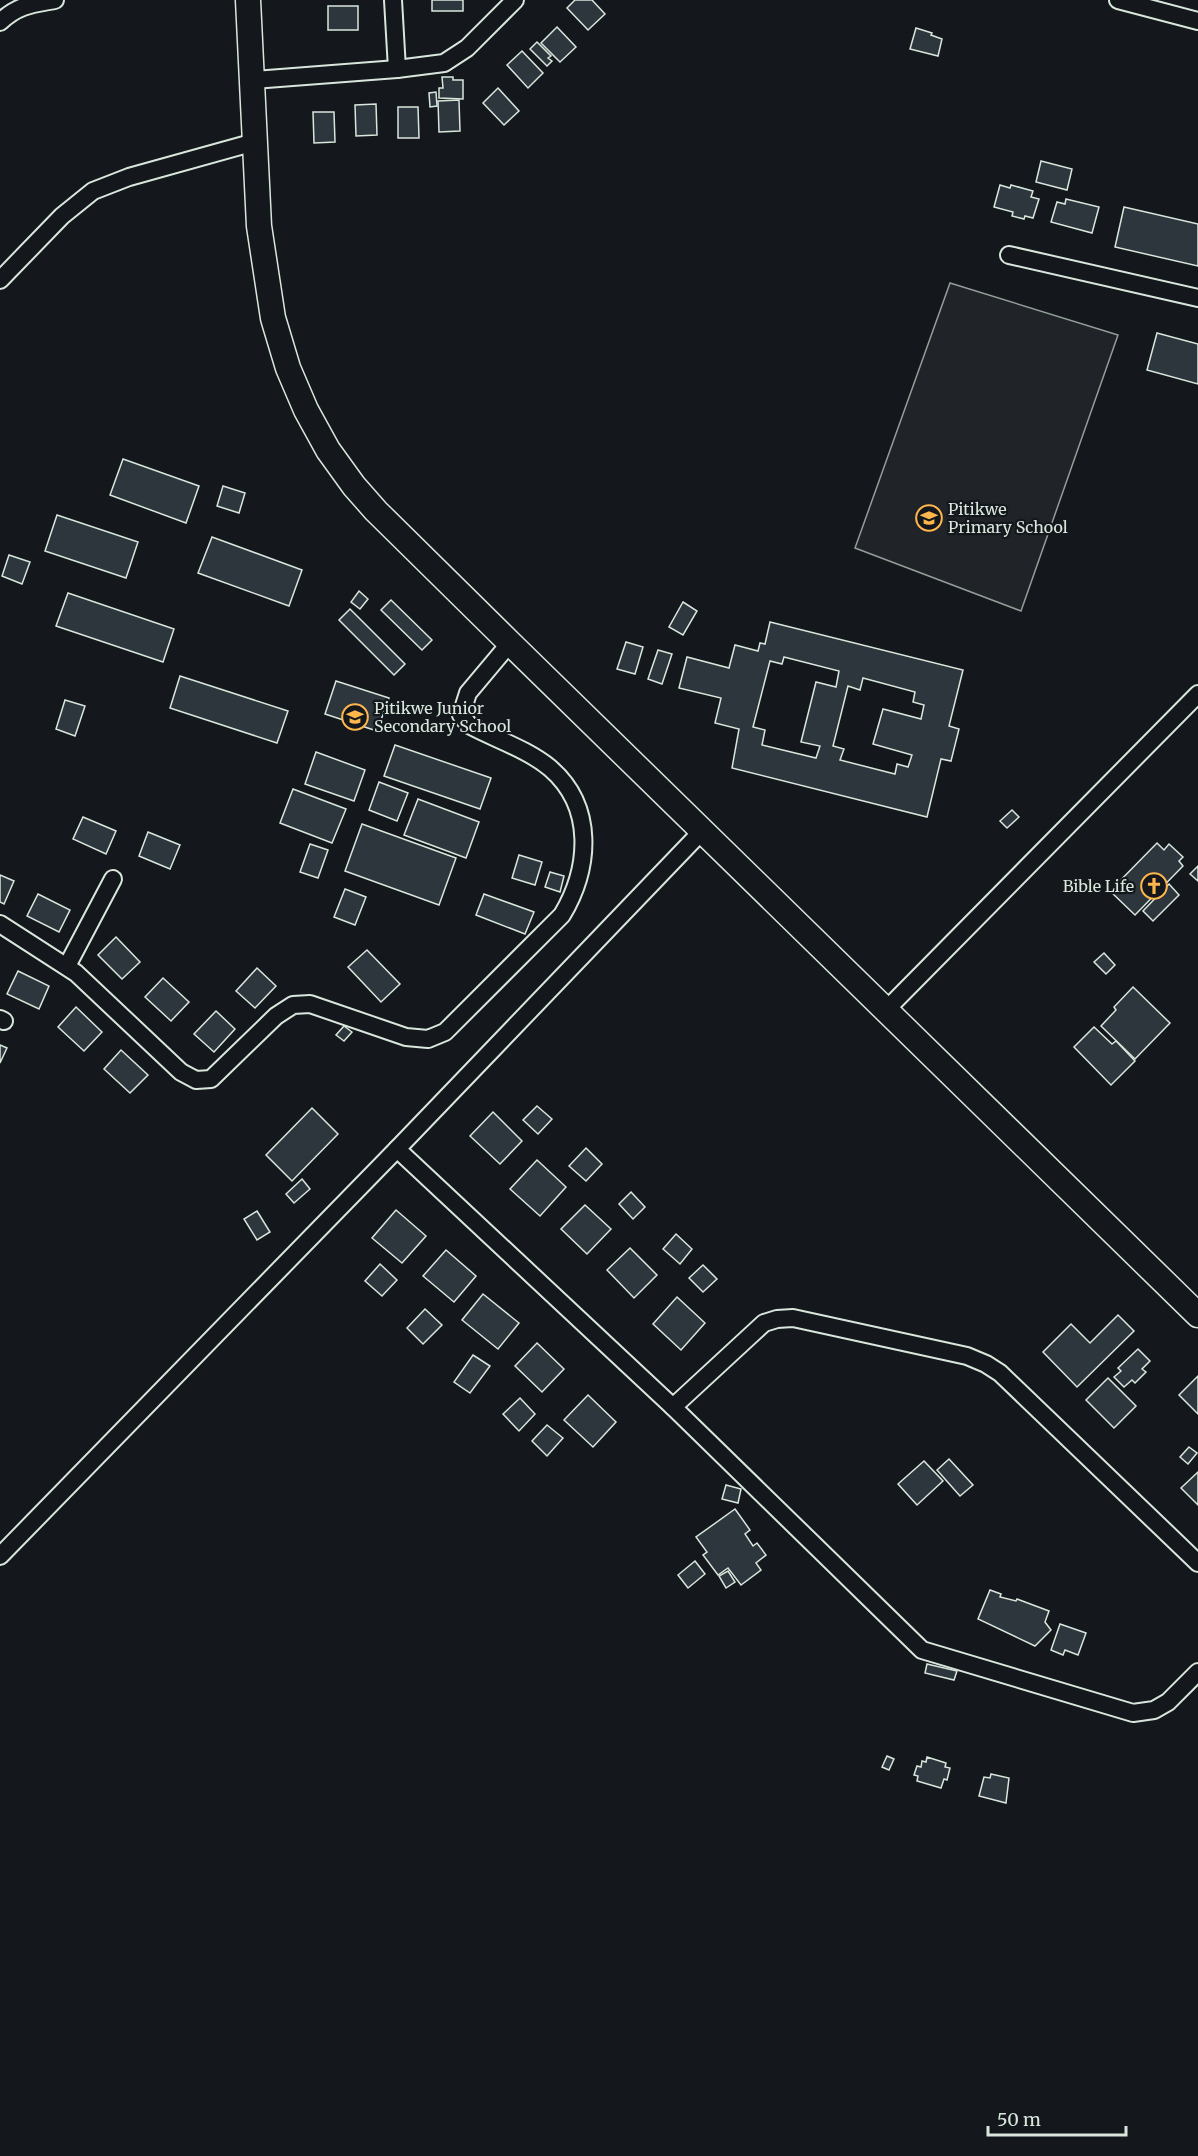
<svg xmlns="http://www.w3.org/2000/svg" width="1198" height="2156" font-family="Merriweather,serif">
<rect width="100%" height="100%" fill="#14181c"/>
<!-- green -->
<path fill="#202428" stroke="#939e99" stroke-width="1.5" d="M950,283L1118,335L1021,611L855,548Z"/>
<!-- building -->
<g fill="#2c363c" stroke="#d8e6dc" stroke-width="1.5" fill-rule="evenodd">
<rect x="432" y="0" width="31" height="11"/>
<path d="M575,0H592L605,14L588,30L567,8Z"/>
<rect x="328" y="6" width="30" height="24"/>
<path d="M557,27L576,47L560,62L541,43Z"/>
<path d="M916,28L932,33L931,35L942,39L938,56L910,49Z"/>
<path d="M537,42L551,56L548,58L552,61L547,66L530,49Z"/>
<path d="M522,51L543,73L528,88L507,65Z"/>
<path d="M442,77H453V80H463V99L439,98V88H443Z"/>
<path d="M498,88L519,111L504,125L483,103Z"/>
<path d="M436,92L437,106L430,107L429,93Z"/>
<path d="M459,100L460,131L439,132L438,101Z"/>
<path d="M376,104L377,135L356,136L355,105Z"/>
<path d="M398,107H418L419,138H398Z"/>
<path d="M313,112H334L335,142L314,143Z"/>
<path d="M1041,161L1072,169L1067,190L1036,182Z"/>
<path d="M1000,185L1010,188L1011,185L1033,191L1031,197L1039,199L1033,218L1025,216L1024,219L1012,216L1013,212L994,207Z"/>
<path d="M1066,199L1099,207L1092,233L1051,222L1057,202L1065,204Z"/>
<path d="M1124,207L1198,224V266L1115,247Z"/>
<path d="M1157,333L1198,344V384L1147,370Z"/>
<path d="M123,459L199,486L186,523L110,495Z"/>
<path d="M223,486L245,493L239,513L217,506Z"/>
<path d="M57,515L138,542L126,578L45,551Z"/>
<path d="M212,537L302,570L289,606L198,573Z"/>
<path d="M9,555L30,562L22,584L2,576Z"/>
<path d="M359,591L368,599L360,609L351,602Z"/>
<path d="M68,593L174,629L163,662L56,626Z"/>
<path d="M391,600L432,640L422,650L381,610Z"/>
<path d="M683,602L697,611L683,635L669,627Z"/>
<path d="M350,609L405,664L394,675L339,620Z"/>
<path d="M770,622L963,670L949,726L959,729L951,761L941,759L927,817L732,768L739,729L715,723L721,698L679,688L687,657L729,668L735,645L758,651L760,643L765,644ZM784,657L839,671L836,687L816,682L801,742L820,746L816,758L762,745L765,730L753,727L770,661L782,664ZM863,678L915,692L913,702L924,705L921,719L883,709L873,744L912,755L908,767L897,764L895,774L840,760L844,749L833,746L848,686L860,690Z"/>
<path d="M626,642L643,647L635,674L617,669Z"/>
<path d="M658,650L672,654L662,684L648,679Z"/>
<path d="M180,676L288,711L277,743L170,708Z"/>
<path d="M336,681L389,698L377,731L325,714Z"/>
<path d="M65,700L85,706L75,736L56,729Z"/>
<path d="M395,745L491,778L480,809L384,776Z"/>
<path d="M316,752L365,770L354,801L305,784Z"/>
<path d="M379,782L408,793L397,821L369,810Z"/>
<path d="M293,789L346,809L332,843L280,823Z"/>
<path d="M418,799L479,822L466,858L404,835Z"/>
<path d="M1012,810L1019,817L1007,828L1000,821Z"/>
<path d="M83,817L116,831L106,854L73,839Z"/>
<path d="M362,824L456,858L439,905L345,871Z"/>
<path d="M148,832L180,845L170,869L139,856Z"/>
<path d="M1157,843L1164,850L1169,844L1183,857L1179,861L1183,866L1135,915L1110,891Z"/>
<path d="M310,844L328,850L318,878L300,872Z"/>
<path d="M519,855L542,862L535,885L512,878Z"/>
<path d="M1198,866V881L1190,874Z"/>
<path d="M550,872L564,876L560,892L545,887Z"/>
<path d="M0,875L14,881L4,904L0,902Z"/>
<path d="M1169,884L1179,895L1153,921L1143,911Z"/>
<path d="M345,889L366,897L355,925L334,917Z"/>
<path d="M38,894L70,910L59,932L27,916Z"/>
<path d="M484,894L534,912L525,934L476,915Z"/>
<path d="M116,937L140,962L122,979L98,955Z"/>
<path d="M367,950L400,984L381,1002L348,967Z"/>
<path d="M1104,953L1115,965L1106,974L1094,962Z"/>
<path d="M257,968L276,986L255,1008L236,991Z"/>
<path d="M18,971L49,986L39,1009L7,994Z"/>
<path d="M163,978L189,1002L171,1021L145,997Z"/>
<path d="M1133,987L1170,1023L1135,1059L1101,1026L1116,1010L1114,1007Z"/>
<path d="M76,1007L102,1032L84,1051L58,1027Z"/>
<path d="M216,1011L235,1029L214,1052L194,1034Z"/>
<path d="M344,1026L352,1032L344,1041L336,1035Z"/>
<path d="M1094,1027L1112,1044L1116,1041L1135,1061L1111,1085L1074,1047Z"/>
<path d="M0,1045L7,1048L0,1063Z"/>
<path d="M121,1050L148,1075L130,1093L104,1069Z"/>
<path d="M537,1106L552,1119L538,1134L523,1120Z"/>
<path d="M312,1108L338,1134L292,1181L266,1155Z"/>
<path d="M493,1112L522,1141L500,1164L470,1136Z"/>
<path d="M586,1148L602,1164L586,1181L569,1166Z"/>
<path d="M537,1160L566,1187L540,1216L510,1189Z"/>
<path d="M302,1179L310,1189L294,1203L286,1194Z"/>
<path d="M631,1192L645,1207L633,1219L619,1204Z"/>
<path d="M585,1205L611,1229L587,1254L561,1229Z"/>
<path d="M396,1210L426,1236L402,1263L372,1238Z"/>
<path d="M257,1211L270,1232L257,1240L244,1219Z"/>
<path d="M676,1234L692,1249L680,1264L663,1249Z"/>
<path d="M630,1248L657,1275L634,1298L607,1270Z"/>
<path d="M446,1250L476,1276L454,1302L423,1276Z"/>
<path d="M380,1264L397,1280L382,1296L365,1281Z"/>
<path d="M703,1265L717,1279L703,1292L689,1278Z"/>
<path d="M483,1294L519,1323L498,1349L462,1320Z"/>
<path d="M677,1297L705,1323L681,1350L653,1324Z"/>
<path d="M425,1309L442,1325L423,1344L407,1328Z"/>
<path d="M1118,1315L1134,1331L1077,1387L1043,1352L1071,1324L1090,1343Z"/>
<path d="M537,1343L564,1369L542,1392L515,1366Z"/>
<path d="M1138,1349L1150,1361L1142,1369L1146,1372L1135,1383L1132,1380L1124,1387L1114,1377L1121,1371L1118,1368Z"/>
<path d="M473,1355L490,1366L470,1393L454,1382Z"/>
<path d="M1198,1376V1414L1179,1395Z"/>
<path d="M1108,1378L1136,1406L1114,1428L1086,1400Z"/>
<path d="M588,1395L616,1422L593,1447L564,1420Z"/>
<path d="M520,1398L535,1414L519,1431L503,1414Z"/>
<path d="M547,1425L563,1438L547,1456L532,1441Z"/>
<path d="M1189,1447L1197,1453L1188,1464L1180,1457Z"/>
<path d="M949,1459L973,1485L960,1496L937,1470Z"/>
<path d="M924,1461L943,1481L917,1505L898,1484Z"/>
<path d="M1198,1472V1505L1181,1488Z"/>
<path d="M726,1485L741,1489L738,1503L722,1499Z"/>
<path d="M735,1509L750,1530L745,1534L753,1546L757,1543L766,1555L756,1563L761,1570L741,1585L728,1568L718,1575L703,1555L707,1552L696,1537Z"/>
<path d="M695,1561L705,1574L688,1588L678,1575Z"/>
<path d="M728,1571L735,1582L726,1588L719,1576Z"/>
<path d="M990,1590L1001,1594L1000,1597L1016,1601L1017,1599L1049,1611L1045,1622L1051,1630L1035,1646L978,1619Z"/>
<path d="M1060,1624L1086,1633L1078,1655L1065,1650L1063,1655L1051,1650Z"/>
<path d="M927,1664L957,1671L954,1680L925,1673Z"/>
<path d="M887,1756L894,1759L889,1770L882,1767Z"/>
<path d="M927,1757L946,1763L945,1767L950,1768L947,1780L944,1779L941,1788L917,1781L918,1776L914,1775L917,1766L921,1767L922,1761L926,1762Z"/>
<path d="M991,1774L1009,1778L1006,1803L979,1796L984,1777L990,1778Z"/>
</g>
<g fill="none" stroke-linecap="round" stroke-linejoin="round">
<!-- street casing -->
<g stroke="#d8e6dc" stroke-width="20">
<g id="street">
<path d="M393,0L397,69"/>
<path d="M1118,0L1198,21"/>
<path d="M0,22C18,5 32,4 55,0"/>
<path d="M253,80L397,69L444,63L467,48L515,0"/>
<path d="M1009,255L1198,298"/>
<path d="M0,280L62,216L93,191L129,177L255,142"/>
<path d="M0,924L76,973L181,1072L196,1080L211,1079L276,1016L293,1005L310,1004L406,1037L428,1039L445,1032L562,915C590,868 595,807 550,768C527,749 495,739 469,725L461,715L468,693L510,643"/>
<path d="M67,966L113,879"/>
<path d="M886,1010L1198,694"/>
<path d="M0,1019L4,1021"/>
<path d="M397,1149L673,1407L922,1650L1133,1713L1154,1710L1168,1702L1198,1672"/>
<path d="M673,1407L764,1323L777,1319L793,1318L967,1356L986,1364L1000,1373L1198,1563"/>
<path d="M0,1556L397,1149L703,830"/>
</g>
</g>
<!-- secondary casing -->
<g stroke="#d8e6dc" stroke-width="27">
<path id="secondary" d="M248,0L259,226L273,318L288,368L306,410L328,450L354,486L376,511L510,643L1198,1315"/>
</g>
<!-- street -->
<use href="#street" stroke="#14181c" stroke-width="16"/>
<!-- secondary -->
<use href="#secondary" stroke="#14181c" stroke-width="24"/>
</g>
<!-- icons -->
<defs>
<g id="school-ring" transform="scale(1.35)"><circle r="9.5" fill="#14181c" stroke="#ffb74d" stroke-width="1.5"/><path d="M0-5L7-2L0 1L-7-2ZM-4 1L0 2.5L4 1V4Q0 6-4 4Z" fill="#ffb74d"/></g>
<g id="church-ring" transform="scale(1.35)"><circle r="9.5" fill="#14181c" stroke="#ffb74d" stroke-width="1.5"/><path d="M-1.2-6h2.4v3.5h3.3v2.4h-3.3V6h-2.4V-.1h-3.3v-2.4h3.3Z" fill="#ffb74d"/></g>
</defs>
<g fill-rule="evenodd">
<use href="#school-ring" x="929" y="518"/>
<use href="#school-ring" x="355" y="717"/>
<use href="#church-ring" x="1154" y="886"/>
</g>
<g text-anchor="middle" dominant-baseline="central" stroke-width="4.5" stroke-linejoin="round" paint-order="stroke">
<!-- poi labels -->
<g font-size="16" fill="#d8e6dc" stroke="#14181c" text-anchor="start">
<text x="948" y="509">Pitikwe<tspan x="948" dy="18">Primary School</tspan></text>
<text x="374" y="708">Pitikwe Junior<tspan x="374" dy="18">Secondary School</tspan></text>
<text x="1134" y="886" text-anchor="end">Bible Life</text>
</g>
</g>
<!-- scale -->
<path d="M988 2126v9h138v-9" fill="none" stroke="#d8e6dc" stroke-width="3"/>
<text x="997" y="2126" font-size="18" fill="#d8e6dc" stroke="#14181c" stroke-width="4.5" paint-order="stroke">50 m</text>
</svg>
